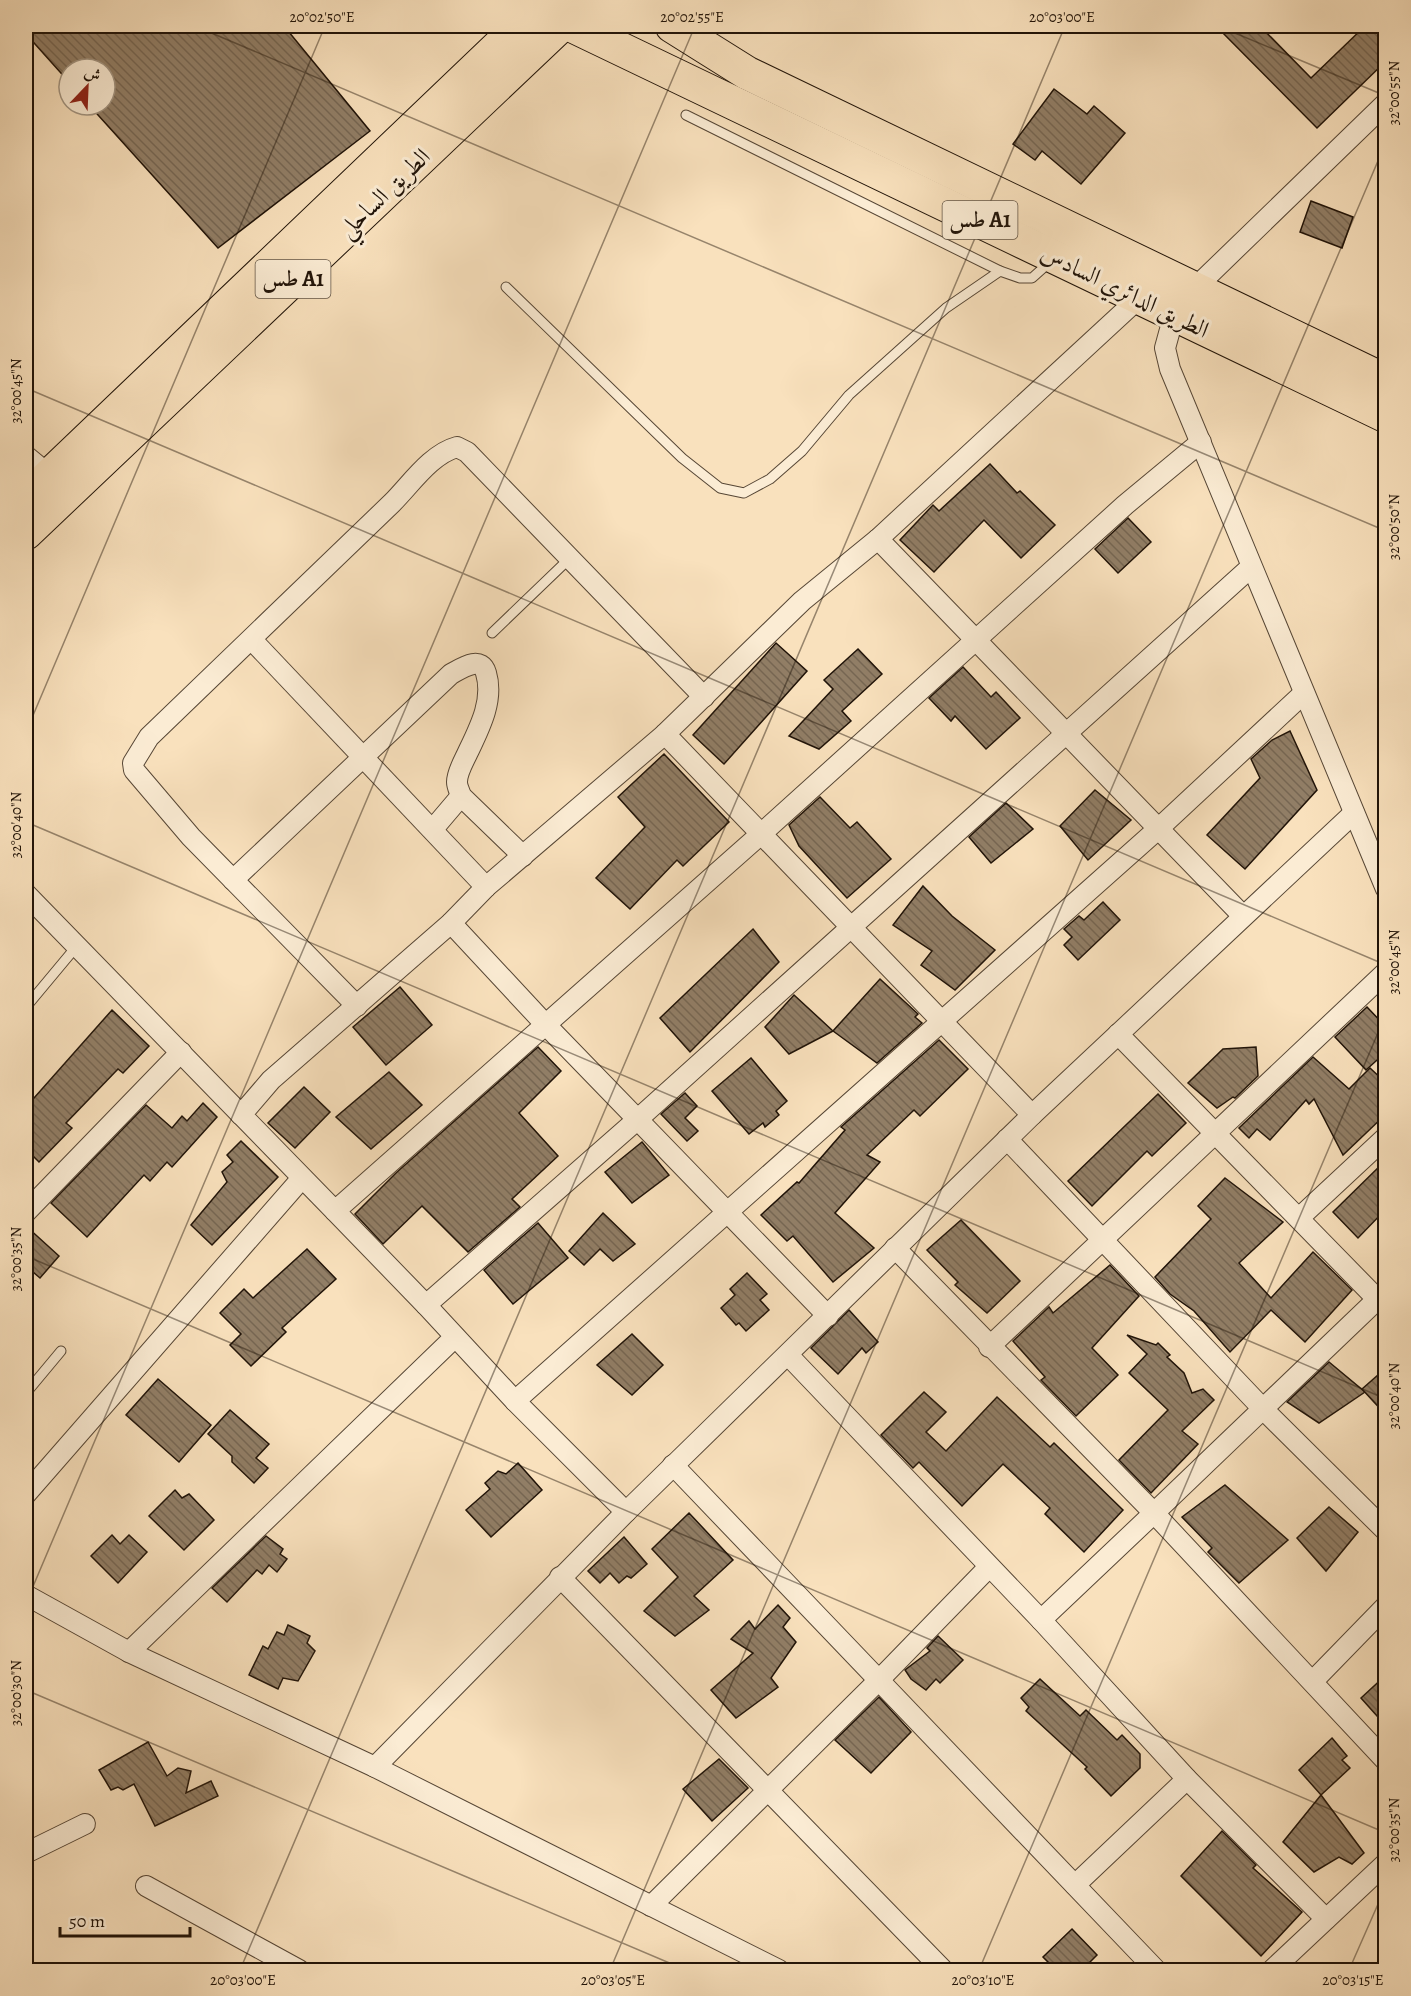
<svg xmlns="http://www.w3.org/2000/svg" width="1411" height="1996" font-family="Alegreya,Amiri,serif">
<defs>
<pattern id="building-back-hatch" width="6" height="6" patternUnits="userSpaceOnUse" patternTransform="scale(1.5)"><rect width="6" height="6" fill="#917e66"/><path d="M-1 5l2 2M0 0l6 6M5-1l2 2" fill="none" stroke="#766652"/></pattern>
</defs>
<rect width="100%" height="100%" fill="#f9e1bd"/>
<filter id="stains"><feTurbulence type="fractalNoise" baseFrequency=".00333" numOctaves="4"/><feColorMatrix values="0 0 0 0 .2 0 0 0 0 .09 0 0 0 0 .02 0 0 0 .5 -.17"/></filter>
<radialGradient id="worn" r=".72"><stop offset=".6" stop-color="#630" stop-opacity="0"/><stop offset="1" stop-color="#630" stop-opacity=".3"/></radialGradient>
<!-- building -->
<g fill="url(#building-back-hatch)" stroke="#201308" stroke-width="1.5">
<path d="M26,26H284L370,131L218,248L89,105H105V69H69V82L26,34Z"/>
<path d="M1216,26H1260L1311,78L1365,26H1386V61L1317,128Z"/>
<path d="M1054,89L1087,114L1094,106L1125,133L1081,184L1042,151L1035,160L1013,144Z"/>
<path d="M1311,201L1353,217L1342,248L1300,232Z"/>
<path d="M990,464L1017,493L1020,491L1055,525L1021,558L984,520L934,572L900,540L933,505L939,511Z"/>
<path d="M1128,518L1151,542L1118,573L1095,549Z"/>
<path d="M776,643L807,671L724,764L693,735Z"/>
<path d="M858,649L882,674L842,711L851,721L819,749L789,736L833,689L824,680Z"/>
<path d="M963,667L991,697L996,692L1020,718L986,749L955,716L951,721L929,698Z"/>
<path d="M1290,731L1317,790L1245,869L1207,835L1260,778L1251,759L1272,740Z"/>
<path d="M664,754L729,822L683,866L677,860L630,909L596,878L645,827L618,797Z"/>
<path d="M1095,790L1131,820L1088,860L1060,826Z"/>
<path d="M820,797L850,828L857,822L891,859L847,898L799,846L789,825Z"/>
<path d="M1006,803L1033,829L991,863L969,837Z"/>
<path d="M923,886L952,916L995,950L955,990L921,965L932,951L893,925Z"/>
<path d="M1103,902L1120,920L1078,960L1064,945L1072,937L1064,929L1079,916L1084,920Z"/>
<path d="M753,929L779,962L690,1052L660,1018Z"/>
<path d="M880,979L918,1014L915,1017L922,1023L877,1063L833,1031Z"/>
<path d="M400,987L432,1025L386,1065L353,1027Z"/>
<path d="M794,995L833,1031L789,1054L765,1027Z"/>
<path d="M1367,1007L1386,1027V1052L1366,1070L1335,1037Z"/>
<path d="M112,1010L149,1046L123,1073L118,1069L66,1123L72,1128L39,1162L26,1149V1107Z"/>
<path d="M939,1040L968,1069L920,1116L914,1110L867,1155L880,1162L835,1213L874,1248L833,1282L793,1236L787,1241L761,1215L797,1182L799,1183L845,1130L841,1127Z"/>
<path d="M538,1047L561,1071L519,1113L558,1156L512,1199L520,1207L468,1252L422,1206L383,1244L355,1214L397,1172Z"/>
<path d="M1256,1047L1258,1076L1235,1098L1233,1097L1217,1108L1188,1083L1223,1049Z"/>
<path d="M1313,1057L1349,1089L1370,1068L1386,1083V1114L1343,1155L1314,1099L1309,1104L1306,1100L1270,1140L1257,1129L1249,1138L1239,1128Z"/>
<path d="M751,1058L787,1101L776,1111L779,1115L765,1127L763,1123L749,1134L712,1091Z"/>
<path d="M389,1072L422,1105L371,1149L336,1117Z"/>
<path d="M304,1087L330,1112L295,1148L268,1123Z"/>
<path d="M685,1093L697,1106L685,1118L698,1131L687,1141L661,1114Z"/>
<path d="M1158,1094L1186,1123L1152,1156L1147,1151L1092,1206L1068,1181Z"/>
<path d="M203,1103L217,1117L172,1167L167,1162L150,1181L144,1175L87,1237L51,1203L146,1105L172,1128L182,1116L187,1121Z"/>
<path d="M241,1141L278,1177L212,1245L191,1225L227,1182L222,1172L233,1162L227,1155Z"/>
<path d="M642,1142L669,1175L632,1203L605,1172Z"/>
<path d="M1386,1160V1209L1358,1238L1333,1212Z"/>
<path d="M1225,1178L1283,1222L1239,1263L1271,1298L1313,1252L1352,1290L1305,1342L1271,1310L1230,1352L1194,1311L1170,1294L1155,1277L1211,1219L1198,1206Z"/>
<path d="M603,1213L635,1244L613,1261L600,1249L584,1265L569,1251Z"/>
<path d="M961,1220L1020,1281L987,1313L955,1285L958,1282L927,1250Z"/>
<path d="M538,1223L568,1258L513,1304L484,1270Z"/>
<path d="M26,1226L59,1256L40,1278L26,1266Z"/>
<path d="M307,1249L336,1279L282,1328L286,1332L251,1366L230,1345L241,1334L220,1313L244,1289L253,1298Z"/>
<path d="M1110,1265L1139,1296L1092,1348L1118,1375L1076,1416L1041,1380L1045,1377L1013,1341L1049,1307L1053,1313Z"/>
<path d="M747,1273L767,1294L760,1300L769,1310L746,1331L739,1323L736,1325L721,1308L735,1295L730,1289Z"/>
<path d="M849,1310L878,1342L866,1353L862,1348L838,1374L811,1348Z"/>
<path d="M632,1334L663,1365L632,1395L597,1365Z"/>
<path d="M1127,1335L1156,1345L1158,1343L1170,1355L1167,1357L1184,1373L1192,1393L1203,1389L1214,1400L1182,1431L1198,1444L1151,1493L1119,1460L1168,1410L1129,1373L1147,1354Z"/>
<path d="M1329,1362L1365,1392L1319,1423L1287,1402Z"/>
<path d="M1386,1368V1415L1362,1389Z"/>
<path d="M158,1379L211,1425L179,1462L126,1415Z"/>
<path d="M924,1392L946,1412L926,1432L946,1451L997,1397L1050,1447L1054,1443L1123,1510L1084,1552L1045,1514L1050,1508L1003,1464L962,1506L919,1462L913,1468L881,1435Z"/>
<path d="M230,1410L269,1444L256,1458L268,1468L254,1483L232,1462V1456L208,1434Z"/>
<path d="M518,1463L542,1490L491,1537L466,1510L490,1489L485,1483L498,1471L506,1474Z"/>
<path d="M1225,1485L1288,1540L1239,1583L1208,1552L1212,1548L1182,1517Z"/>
<path d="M175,1490L182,1498L189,1494L214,1520L184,1550L149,1516Z"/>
<path d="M1329,1507L1358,1532L1326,1571L1297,1538Z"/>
<path d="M689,1513L733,1560L694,1596L709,1610L675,1636L644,1611L678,1577L652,1549Z"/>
<path d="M112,1535L120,1544L129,1535L147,1552L118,1583L91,1556Z"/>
<path d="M266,1536L283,1549L280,1554L287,1559L277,1572L269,1565L262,1574L257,1570L227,1602L212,1588Z"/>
<path d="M624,1537L647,1564L631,1578L627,1576L619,1583L610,1573L600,1583L588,1571Z"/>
<path d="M778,1605L790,1618L783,1627L796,1642L771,1678L778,1687L736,1718L711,1690L753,1653L731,1639L749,1621L755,1629Z"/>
<path d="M288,1625L310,1636L307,1643L315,1651L298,1681L283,1678L278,1689L249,1675L263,1646L268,1649L277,1632L284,1635Z"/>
<path d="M938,1636L963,1660L940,1683L936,1679L926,1690L911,1679L905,1670L930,1651L927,1648Z"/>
<path d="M1386,1675V1726L1361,1698Z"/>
<path d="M1040,1679L1080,1716L1086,1710L1117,1740L1122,1735L1140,1754V1768L1111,1796L1085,1769L1087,1767L1026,1711L1029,1707L1021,1698Z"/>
<path d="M879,1697L911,1732L871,1773L835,1740Z"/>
<path d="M1332,1738L1347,1756L1342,1760L1350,1768L1321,1795L1299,1770Z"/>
<path d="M148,1742L167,1776L178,1768L191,1771L186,1793L211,1781L218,1796L155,1826L134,1784L123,1790L118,1787L111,1790L99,1770Z"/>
<path d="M719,1759L748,1788L712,1821L683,1789Z"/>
<path d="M1321,1795L1364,1853L1352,1864L1339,1857L1314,1872L1283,1842Z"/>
<path d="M1222,1831L1256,1865L1253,1868L1302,1912L1261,1956L1181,1876Z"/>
<path d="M1072,1929L1097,1955L1081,1971H1057L1043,1957Z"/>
</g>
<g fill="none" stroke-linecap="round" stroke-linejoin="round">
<!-- lane casing -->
<g stroke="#564635" stroke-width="11">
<g id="lane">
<path d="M686,115L1000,271"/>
<path d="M506,287L682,458L720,488L744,493L770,479L802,451L849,395L946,308L1000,271L1020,278H1032L1051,261"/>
<path d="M492,633L570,558"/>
<path d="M26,1007L76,947"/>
<path d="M26,1393L61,1351"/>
</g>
</g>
<!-- street casing -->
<g stroke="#564635" stroke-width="22">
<g id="street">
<path d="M1193,290L1386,103"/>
<path d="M1174,315L1165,348L1170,369L1386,889"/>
<path d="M26,456L49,475"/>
<path d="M878,539L1243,916"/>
<path d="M252,640L486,887"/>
<path d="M433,829L461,796"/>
<path d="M233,880L451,674C462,668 481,655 486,673C494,700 480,727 468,752C464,761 457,772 457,782C457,787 460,792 461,796L523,856"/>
<path d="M26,894L335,1211L761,834L1125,505L1201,442"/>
<path d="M451,923L545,1024L828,1316"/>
<path d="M357,1006L191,837L134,770L133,763L149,737L392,503C411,484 431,454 457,447L467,452L704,697"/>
<path d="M1118,1034L1385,1307"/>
<path d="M241,1115L271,1080L451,923L486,887L665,734L802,601L878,539L1139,298"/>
<path d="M1032,1115L1354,813"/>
<path d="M1007,1139L1264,1410L1386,1531"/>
<path d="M335,1211L426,1305L638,1119L1250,568"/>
<path d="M26,1212L181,1052"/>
<path d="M1299,1218L1386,1137"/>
<path d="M895,1248L1154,1513L1041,1620"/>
<path d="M1386,1291L1154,1513L1386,1761"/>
<path d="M426,1305L515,1401L626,1512L1032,1115L665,734"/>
<path d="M989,1347L1386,972"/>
<path d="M788,1355L1041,1620L1187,1779L1326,1919"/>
<path d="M515,1401L1158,829L1303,694"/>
<path d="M673,1465L1156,1970"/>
<path d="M26,1494L302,1178"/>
<path d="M626,1512L375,1767L779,1970"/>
<path d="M560,1577L943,1970"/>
<path d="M26,1595L129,1652L375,1767"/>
<path d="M129,1652L455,1337"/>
<path d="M1313,1681L1386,1606"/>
<path d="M26,1853L85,1824"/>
<path d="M1075,1885L1187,1779"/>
<path d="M146,1886L299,1970"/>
<path d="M651,1906L879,1680L988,1568"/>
<path d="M1272,1970L1386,1863"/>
</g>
</g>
<!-- highway casing -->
<g stroke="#201308" stroke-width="35">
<g id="highway">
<path d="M573,26L1386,416"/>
<path d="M672,26L747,73L1386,381"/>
<path d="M26,498L520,26"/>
<path d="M26,533L560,26"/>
</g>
</g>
<!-- lane -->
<use href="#lane" stroke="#fbecd4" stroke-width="9"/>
<!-- street -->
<use href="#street" stroke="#fbecd4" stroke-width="20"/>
<!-- highway -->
<use href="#highway" stroke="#f9e1bd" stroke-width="33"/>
</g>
<!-- ticks -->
<path fill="none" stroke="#201308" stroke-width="1.5" stroke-opacity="0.45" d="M195,26L1386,531M1218,26L1386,96M26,388L1386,965M26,732L325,26M26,822L1386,1399M26,1256L1386,1833M26,1603L695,26M26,1690L686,1970M240,1970L1065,26M610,1970L1386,142M979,1970L1386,1014M1349,1970L1386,1886"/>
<g text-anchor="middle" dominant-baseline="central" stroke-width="6" stroke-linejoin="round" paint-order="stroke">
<!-- shield labels -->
<g fill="#fbecd4" stroke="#625445" stroke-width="1.5">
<rect x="942.5" y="201" width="75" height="38" rx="4.5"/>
<rect x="255.5" y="260" width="75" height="38" rx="4.5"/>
</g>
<g font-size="22" font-weight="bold" fill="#201308">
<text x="980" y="220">طس A1</text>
<text x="293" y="279">طس A1</text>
</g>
<!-- street labels -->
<g font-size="24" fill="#201308" stroke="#fbecd4">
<text transform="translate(384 193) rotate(-44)">الطريق الساحلي</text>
<text transform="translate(1125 291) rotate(26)">الطريق الدائري السادس</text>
</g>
</g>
<!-- margin -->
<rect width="1411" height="1996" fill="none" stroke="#f9e1bd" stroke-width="66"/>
<!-- north arrow -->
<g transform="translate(87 87) rotate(23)"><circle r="28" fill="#fbecd4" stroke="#a39582" stroke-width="1.5"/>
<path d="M0-4.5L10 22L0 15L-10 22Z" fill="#8f2418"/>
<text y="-9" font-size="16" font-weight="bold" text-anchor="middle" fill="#201308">ش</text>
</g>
<!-- scale -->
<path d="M60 1927v9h130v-9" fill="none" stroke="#201308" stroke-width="3"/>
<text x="69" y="1927" font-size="18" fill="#201308" stroke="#fbecd4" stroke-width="4.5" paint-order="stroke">50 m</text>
<rect x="33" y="33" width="1345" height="1930" fill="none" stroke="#201308" stroke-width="2"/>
<g font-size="15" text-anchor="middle" fill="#201308">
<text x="322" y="22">20°02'50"E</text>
<text x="692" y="22">20°02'55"E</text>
<text x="1062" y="22">20°03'00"E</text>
<text transform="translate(1394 93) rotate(-90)" y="5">32°00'55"N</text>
<text transform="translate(16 391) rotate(-90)" y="5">32°00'45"N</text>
<text transform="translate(1394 527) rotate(-90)" y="5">32°00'50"N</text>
<text transform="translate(16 825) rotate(-90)" y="5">32°00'40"N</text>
<text transform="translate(1394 962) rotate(-90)" y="5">32°00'45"N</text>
<text transform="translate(16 1259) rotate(-90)" y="5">32°00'35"N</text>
<text transform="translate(1394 1396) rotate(-90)" y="5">32°00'40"N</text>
<text transform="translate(16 1693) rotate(-90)" y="5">32°00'30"N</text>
<text transform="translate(1394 1830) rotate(-90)" y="5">32°00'35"N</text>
<text x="243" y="1985">20°03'00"E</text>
<text x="613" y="1985">20°03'05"E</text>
<text x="983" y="1985">20°03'10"E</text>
<text x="1353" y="1985">20°03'15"E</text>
</g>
<rect width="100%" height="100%" filter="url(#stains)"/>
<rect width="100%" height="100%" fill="url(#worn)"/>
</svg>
